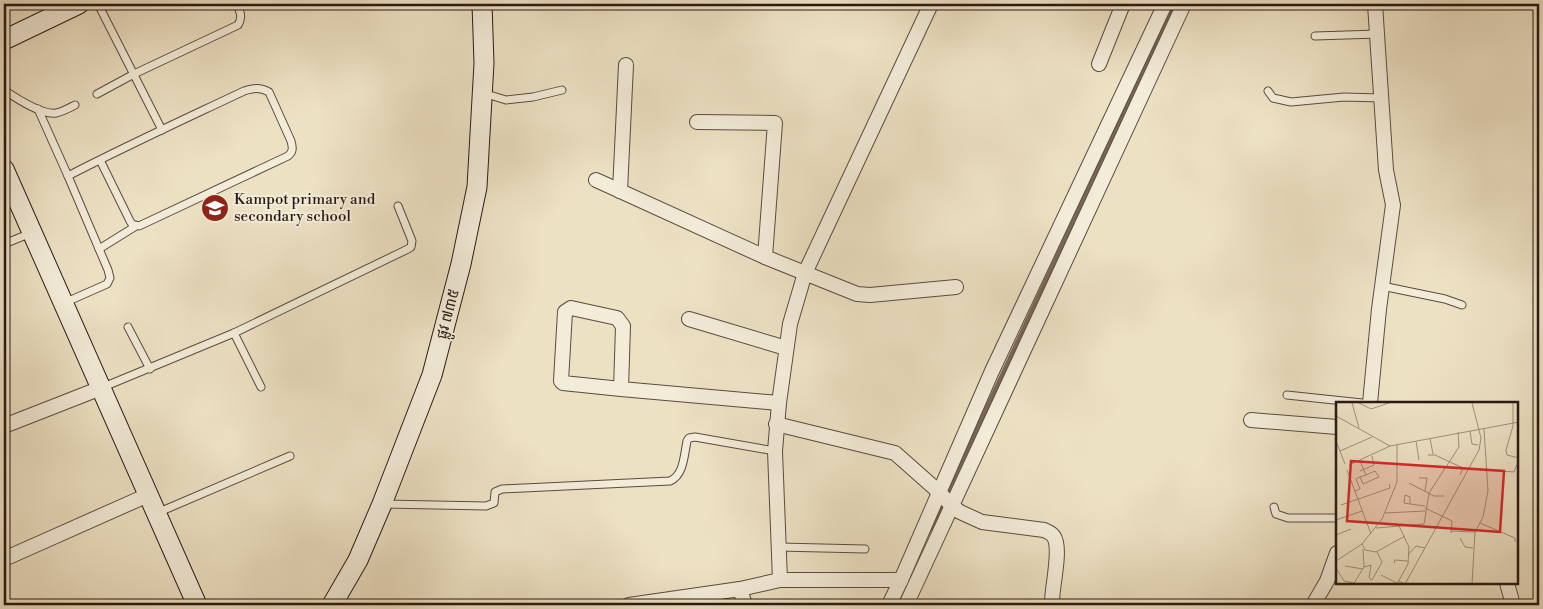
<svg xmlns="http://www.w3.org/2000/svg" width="1543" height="609" font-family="'Libre Bodoni','Noto Sans Khmer',serif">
<rect width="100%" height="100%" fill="#ede1c4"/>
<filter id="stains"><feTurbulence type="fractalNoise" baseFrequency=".004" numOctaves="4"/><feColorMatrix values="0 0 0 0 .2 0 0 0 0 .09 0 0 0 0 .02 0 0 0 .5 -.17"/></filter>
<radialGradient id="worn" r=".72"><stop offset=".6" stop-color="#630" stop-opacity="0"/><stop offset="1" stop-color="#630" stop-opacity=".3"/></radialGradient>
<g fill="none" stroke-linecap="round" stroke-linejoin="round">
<!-- stream -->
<path stroke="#766858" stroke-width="4" d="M930,530L1174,4"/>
<!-- lane casing -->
<g stroke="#5a4b3e" stroke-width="9">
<g id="lane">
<path d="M98,4L162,130"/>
<path d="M1315,36L1377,34"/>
<path d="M4,90C16,98 41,115 56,113C62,112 69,108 75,105"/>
<path d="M1268,91L1273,98L1291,102L1344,97L1381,98"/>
<path d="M483,93L506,100L533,97L562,90"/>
<path d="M97,94L134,74L238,25C243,17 240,12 237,4"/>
<path d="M38,109L68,176"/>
<path d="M4,244L31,233"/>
<path d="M99,249L136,226"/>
<path d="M1382,286L1445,299L1462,305"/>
<path d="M64,303L107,284L110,278L108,270L68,176C126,146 185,119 244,91C254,88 260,87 269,92L291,141C293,148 293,152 288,156L139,226L132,224L130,221L100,160"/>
<path d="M128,327L150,369"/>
<path d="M234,333L261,387"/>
<path d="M101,388L234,333L408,249L411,247L412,241L398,206"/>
<path d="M1287,395L1362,403"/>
<path d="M384,504L486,506L494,503L495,492L502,489L670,481C684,475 684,455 687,441L689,438L695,437L775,451"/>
<path d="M1274,507L1276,514L1288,518H1337"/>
<path d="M157,513L290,456"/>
<path d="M779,547L865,549"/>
</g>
</g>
<!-- street casing -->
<g stroke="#5a4b3e" stroke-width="16">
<g id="street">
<path d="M1099,64L1123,4"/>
<path d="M697,122L775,123L765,257"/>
<path d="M596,180L765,257L857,294L870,295L956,287"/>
<path d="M620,191L626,65"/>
<path d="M689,319L786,348"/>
<path d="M621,389L623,326L617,318L571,308L565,312L561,381L563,383L621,389L779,403"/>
<path d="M1370,403L1379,309L1393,205L1386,170L1375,4"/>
<path d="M1251,420L1337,427"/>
<path d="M776,424L895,453L939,492L952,506L960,512L982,522L1044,530C1048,532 1052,533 1054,537C1062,550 1051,589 1052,605"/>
<path d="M4,426L101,388"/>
<path d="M4,559L148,495"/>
<path d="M780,580H901L889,605"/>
<path d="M901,580L992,371L1165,4"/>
<path d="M1507,583L1513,605"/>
<path d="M740,589L745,605"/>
<path d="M629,605L740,589L780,580L775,451L779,403L790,324L805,273L931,4"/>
<path d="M906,605L1184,4"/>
<path d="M1313,605L1327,581L1337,553"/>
</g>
</g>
<!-- secondary casing -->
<g stroke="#291912" stroke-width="21">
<g id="secondary">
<path d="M4,40L79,4"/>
<path d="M4,169L197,605"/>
<path d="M332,605L358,560L382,504L432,375L461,264L477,187L484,63L482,4"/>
</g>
</g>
<!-- lane -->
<use href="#lane" stroke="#f3ecd9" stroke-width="7"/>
<!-- street -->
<use href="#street" stroke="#f3ecd9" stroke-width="14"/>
<!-- secondary -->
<use href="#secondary" stroke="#f3ecd9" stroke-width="19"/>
</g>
<!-- icons -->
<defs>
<g id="school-disc" transform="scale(1.4375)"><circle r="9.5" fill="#8f2418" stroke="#f3ecd9"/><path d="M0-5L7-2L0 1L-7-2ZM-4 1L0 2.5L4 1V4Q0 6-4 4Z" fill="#fff"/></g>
</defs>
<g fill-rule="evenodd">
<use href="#school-disc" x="215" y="208"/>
</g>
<g text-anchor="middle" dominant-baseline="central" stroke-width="4" stroke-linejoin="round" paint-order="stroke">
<!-- poi labels -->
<g font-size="15" fill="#291912" stroke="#f3ecd9" text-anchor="start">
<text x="234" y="199">Kampot primary and<tspan x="234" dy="17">secondary school</tspan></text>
</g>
<!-- street labels -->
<g font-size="15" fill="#291912" stroke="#f3ecd9">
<text transform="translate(448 314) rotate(-75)">ផ្លូវ ៧៣៥</text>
</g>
</g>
<!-- overview -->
<g transform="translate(1336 402)">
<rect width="182" height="182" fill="#ede1c4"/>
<path fill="none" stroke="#9f917d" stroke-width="1" d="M16,1L23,26M23,1L35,7L53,1M177,1V24L170,48L171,53L183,56M0,14L54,44L183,20M134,29L136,42L142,43M94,36L97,52M0,39L9,62M80,39L83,58M4,49L36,35M92,53H99L127,66L124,73M24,59L30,73M13,63L54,44M11,68L35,132M24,69L38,63L36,54M164,69L178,70L183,58M83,76H91L89,89M73,81L98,94H108M19,89L24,87L20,77L24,75L30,73L39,69L43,75L27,82L24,75M74,102V95L69,93L68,101L74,102L89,104M5,103L54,86L53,82M89,106L116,119L115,131M49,111L89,109M0,118L26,109M144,121L179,136V140M40,126L88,122L93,91L123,45L122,30M115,129L139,130M0,133L15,127M124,136L129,145L137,146M26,142L29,148L40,150L69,134M72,153L80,144L89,146M0,159L26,142L46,117L61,80V43M58,161L59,158L72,159M9,164L27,167M28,165L35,163L33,176L36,178M0,166L8,179L18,181L28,165L27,147M45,173L61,181M36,178L46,160L41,150M63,179L69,182L143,48L145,36L136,1M61,182L72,162L73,145L63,124M136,182L139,130L147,115L152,89L148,27"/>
<path fill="#d62828" fill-opacity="0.15" stroke="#d62828" stroke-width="2.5" d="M15,59L168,69L164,130L11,119Z"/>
<rect width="182" height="182" fill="none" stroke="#291912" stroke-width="2.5"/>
</g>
<!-- margin -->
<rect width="1543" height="609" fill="none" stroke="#ede1c4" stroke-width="20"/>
<rect x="5" y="5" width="1533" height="599" fill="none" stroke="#291912" stroke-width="2.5"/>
<rect x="10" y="10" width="1523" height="589" fill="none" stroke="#291912"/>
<rect width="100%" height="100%" filter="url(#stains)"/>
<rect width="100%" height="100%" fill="url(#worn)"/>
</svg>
